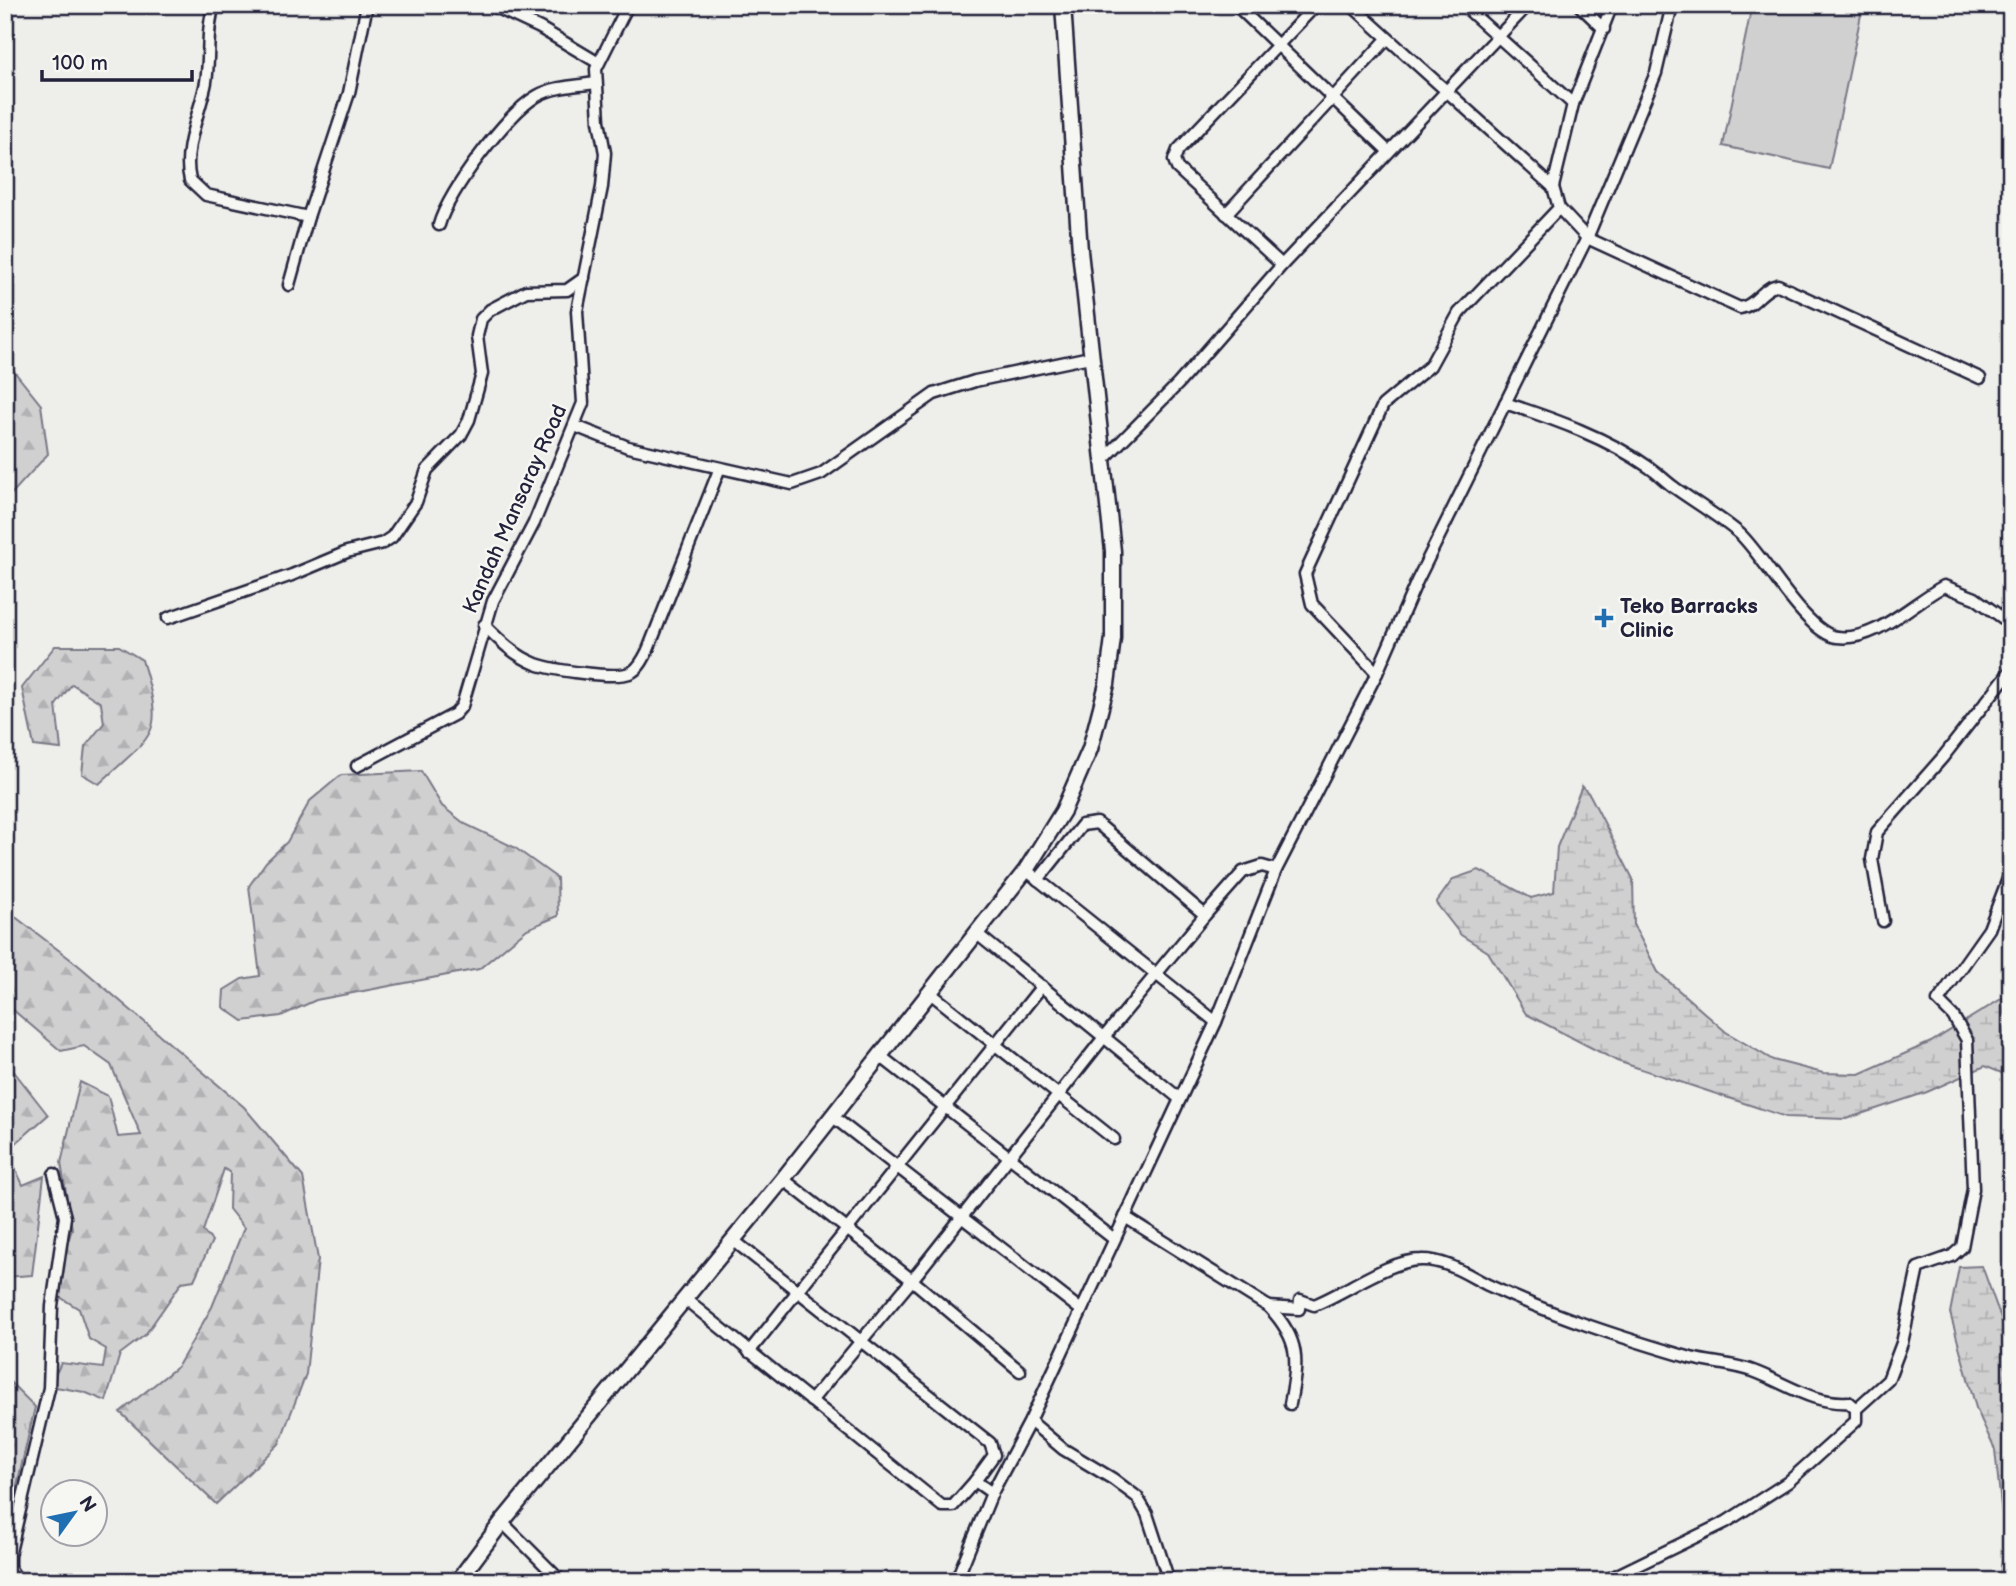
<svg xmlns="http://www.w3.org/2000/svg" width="2016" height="1586" font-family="'Balsamiq Sans',sans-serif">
<defs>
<pattern id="grass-tufts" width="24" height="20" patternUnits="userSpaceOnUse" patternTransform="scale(1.75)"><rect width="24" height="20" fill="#d0d0d1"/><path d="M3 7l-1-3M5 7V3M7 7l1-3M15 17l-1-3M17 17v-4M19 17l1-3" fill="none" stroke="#b2b2b4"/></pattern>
<pattern id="forest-firs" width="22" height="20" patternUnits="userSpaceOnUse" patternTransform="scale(1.75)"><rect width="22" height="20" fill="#d0d0d1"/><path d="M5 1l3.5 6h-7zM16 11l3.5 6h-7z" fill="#b2b2b4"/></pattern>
<pattern id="wetland-marsh" width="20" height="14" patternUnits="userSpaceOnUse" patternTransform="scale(1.75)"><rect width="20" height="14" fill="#d0d0d1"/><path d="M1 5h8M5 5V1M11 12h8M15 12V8" fill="none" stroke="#b2b2b4"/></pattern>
</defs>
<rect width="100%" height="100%" fill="#eeeeeb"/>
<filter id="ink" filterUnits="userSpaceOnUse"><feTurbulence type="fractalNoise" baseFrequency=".0143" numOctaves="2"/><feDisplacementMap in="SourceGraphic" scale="14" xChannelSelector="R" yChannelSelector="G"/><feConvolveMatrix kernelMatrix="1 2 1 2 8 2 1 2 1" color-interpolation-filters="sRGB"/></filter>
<g filter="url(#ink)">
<!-- grass -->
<path fill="url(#grass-tufts)" stroke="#797986" stroke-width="2" d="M5,1377L35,1407L15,1494L5,1521Z"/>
<!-- forest -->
<g fill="url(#forest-firs)" stroke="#797986" stroke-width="2">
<path d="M5,360L41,405L48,454L5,501Z"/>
<path d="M55,646H119L142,660C166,738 154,732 99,784L82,774L85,747L104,723L101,703L72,684L56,705L61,749L34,746L22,688Z"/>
<path d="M421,771L442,806L465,824L514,847L557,878L558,916L527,929L479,969L316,1000L281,1016L243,1021L223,1007L224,990L242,979L260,976L249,886L266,862L287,842L310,801L341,775Z"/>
<path d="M5,909L78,965L244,1107L303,1177L318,1259L306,1374L279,1444L216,1504L120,1412L178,1366L212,1307L244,1228L229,1209L230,1172L224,1169L203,1231L212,1241L194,1280L182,1282L145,1335L120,1354L106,1401L84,1392L50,1386L61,1363L103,1368L106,1349L89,1339L79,1309L52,1292L72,1229L61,1163L80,1082L108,1096L118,1137L141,1135L111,1065L84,1046L61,1051L5,1003Z"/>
<path d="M5,1060L48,1115L7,1151L23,1185L44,1176L32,1275L5,1277Z"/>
</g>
<!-- wetland -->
<g fill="url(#wetland-marsh)" stroke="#797986" stroke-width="2">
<path d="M1582,786L1590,795L1633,879L1634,926L1658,972L1726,1032L1773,1060L1823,1073L1859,1074L1931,1042L2011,993V1077L1985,1066L1927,1092L1846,1119L1786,1117L1617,1061L1526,1014L1488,952L1461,935L1436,903L1453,879L1479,870L1531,898L1554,892L1557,847Z"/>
<path d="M1982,1266L2011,1346V1581H1999L2005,1543L1995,1450L1976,1408L1950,1313L1959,1267Z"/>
</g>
<!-- garden -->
<path fill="#d0d0d1" stroke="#797986" stroke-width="2" d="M1752,5H1863L1829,169L1723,146Z"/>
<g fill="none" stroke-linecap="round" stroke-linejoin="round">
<!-- minor casing -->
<g stroke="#22223b" stroke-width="15">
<g id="minor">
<path d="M214,5C206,30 210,57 206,82C200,113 182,150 190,180L206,195L308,217"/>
<path d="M491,5L540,28L597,62"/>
<path d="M1236,5L1388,151"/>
<path d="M1351,5L1553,187"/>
<path d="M1463,5L1573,104"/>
<path d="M1579,5L1604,29"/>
<path d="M1559,208L1587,238L1740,308C1756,306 1761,288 1778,285L1980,378"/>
<path d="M1226,214L1387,39"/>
<path d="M439,225C448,192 507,113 537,96C554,86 577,86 596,83"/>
<path d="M1282,265L1177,168L1174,160L1178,150L1316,5"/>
<path d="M289,285L308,217L349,93L367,5"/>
<path d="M1505,403C1554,419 1608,438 1650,468C1659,474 1666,482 1675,488C1696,503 1720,517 1740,534C1764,556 1806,633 1837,637C1876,642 1912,603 1944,586L1975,598L2011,624"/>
<path d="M575,426L628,447L792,484L821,474L934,394L975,381L1090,357"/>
<path d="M1104,459L1178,384L1282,265L1528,5"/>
<path d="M168,618L292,575L347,552L383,543L392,537L416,502L427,470L461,435L469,420L482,374L477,336L481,319L490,310L526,291L567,290L584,278"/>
<path d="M484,625C499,640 515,656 536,664C553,670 617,680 632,672C640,667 644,658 648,650L719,470"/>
<path d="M1377,673L1312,604L1305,574L1383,405L1430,366L1459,313L1559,208L1553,187L1573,104L1612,5"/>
<path d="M357,766L455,714L462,706L493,601L534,523L583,403L577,311L602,187L605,153L599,121L596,69L628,5"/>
<path d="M1026,870L1216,1022"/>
<path d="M1038,880L1082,825L1097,823L1205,915"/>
<path d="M1883,921L1872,859L1877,832L1943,757L2011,670"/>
<path d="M976,933L1180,1099"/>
<path d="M929,992L1114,1139"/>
<path d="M879,1055L1114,1239"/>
<path d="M832,1116L1081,1310"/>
<path d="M783,1179L912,1280L1020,1371"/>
<path d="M1125,1217L1269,1307C1301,1341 1298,1361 1290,1404"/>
<path d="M733,1240L990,1443L994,1455L975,1481"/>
<path d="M685,1299L942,1506H953L975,1481L992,1493"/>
<path d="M1269,1307L1299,1309L1300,1300L1314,1305C1345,1293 1389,1260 1421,1260C1446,1259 1469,1276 1490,1286C1554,1316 1623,1338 1691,1358C1711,1363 1734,1364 1753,1371C1786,1383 1812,1404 1848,1402L1856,1409V1421L1788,1482L1726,1522L1605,1581"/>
<path d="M749,1352L1042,986"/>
<path d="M811,1401L912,1280L1105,1036L1205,915L1243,872L1262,866L1276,870"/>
<path d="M1856,1409L1888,1380L1902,1343L1918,1268L1952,1256L1962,1247L1973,1189L1967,1040L1953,1016L1938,1001L1989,929L2011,871"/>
<path d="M1030,1421L1063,1449L1113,1479L1137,1497L1147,1514L1169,1581"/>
<path d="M502,1522L561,1581"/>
<path d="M18,1581L9,1567V1556L49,1388L52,1306L65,1217L54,1174"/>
<path d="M956,1581L992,1493L1030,1421L1216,1022L1276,870L1377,673L1417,581L1587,238L1656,73L1672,5"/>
</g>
</g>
<!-- secondary casing -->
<g stroke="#22223b" stroke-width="19">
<path id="secondary" d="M458,1581L502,1522L783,1179L1026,870L1063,811L1090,749L1107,684L1113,638V551L1080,251L1063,5"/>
</g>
<!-- minor -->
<use href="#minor" stroke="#f6f6f2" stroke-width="10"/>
<!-- secondary -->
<use href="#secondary" stroke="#f6f6f2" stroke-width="14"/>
</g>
</g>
<!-- markers -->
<path fill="#1f6fb2" stroke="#f6f6f2" stroke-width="2.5" d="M1600.5 607.5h7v7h7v7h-7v7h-7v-7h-7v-7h7z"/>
<g text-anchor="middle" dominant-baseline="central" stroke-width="5" stroke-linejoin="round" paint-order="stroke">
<!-- street labels -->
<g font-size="21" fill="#22223b" stroke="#f6f6f2">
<text transform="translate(515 509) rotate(-66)">Kandah Mansaray Road</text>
</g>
<!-- poi labels -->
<g font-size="21" font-weight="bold" fill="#22223b" stroke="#f6f6f2" text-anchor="start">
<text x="1620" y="606">Teko Barracks<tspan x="1620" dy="24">Clinic</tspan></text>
</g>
</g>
<!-- margin -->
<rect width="2016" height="1586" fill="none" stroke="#f6f6f2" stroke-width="28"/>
<rect x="14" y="14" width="1988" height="1558" fill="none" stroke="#22223b" stroke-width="2.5" filter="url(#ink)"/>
<!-- north arrow -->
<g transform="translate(74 1513) rotate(57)"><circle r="33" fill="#f6f6f2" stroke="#a1a1a9" stroke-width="2"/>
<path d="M0-5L12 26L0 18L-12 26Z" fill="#1f6fb2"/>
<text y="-10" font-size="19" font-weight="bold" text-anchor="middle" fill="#22223b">N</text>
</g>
<!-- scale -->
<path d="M42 70v10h150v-10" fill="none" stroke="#22223b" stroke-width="3.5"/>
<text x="52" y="70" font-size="21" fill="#22223b" stroke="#f6f6f2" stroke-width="5" paint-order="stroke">100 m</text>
</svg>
